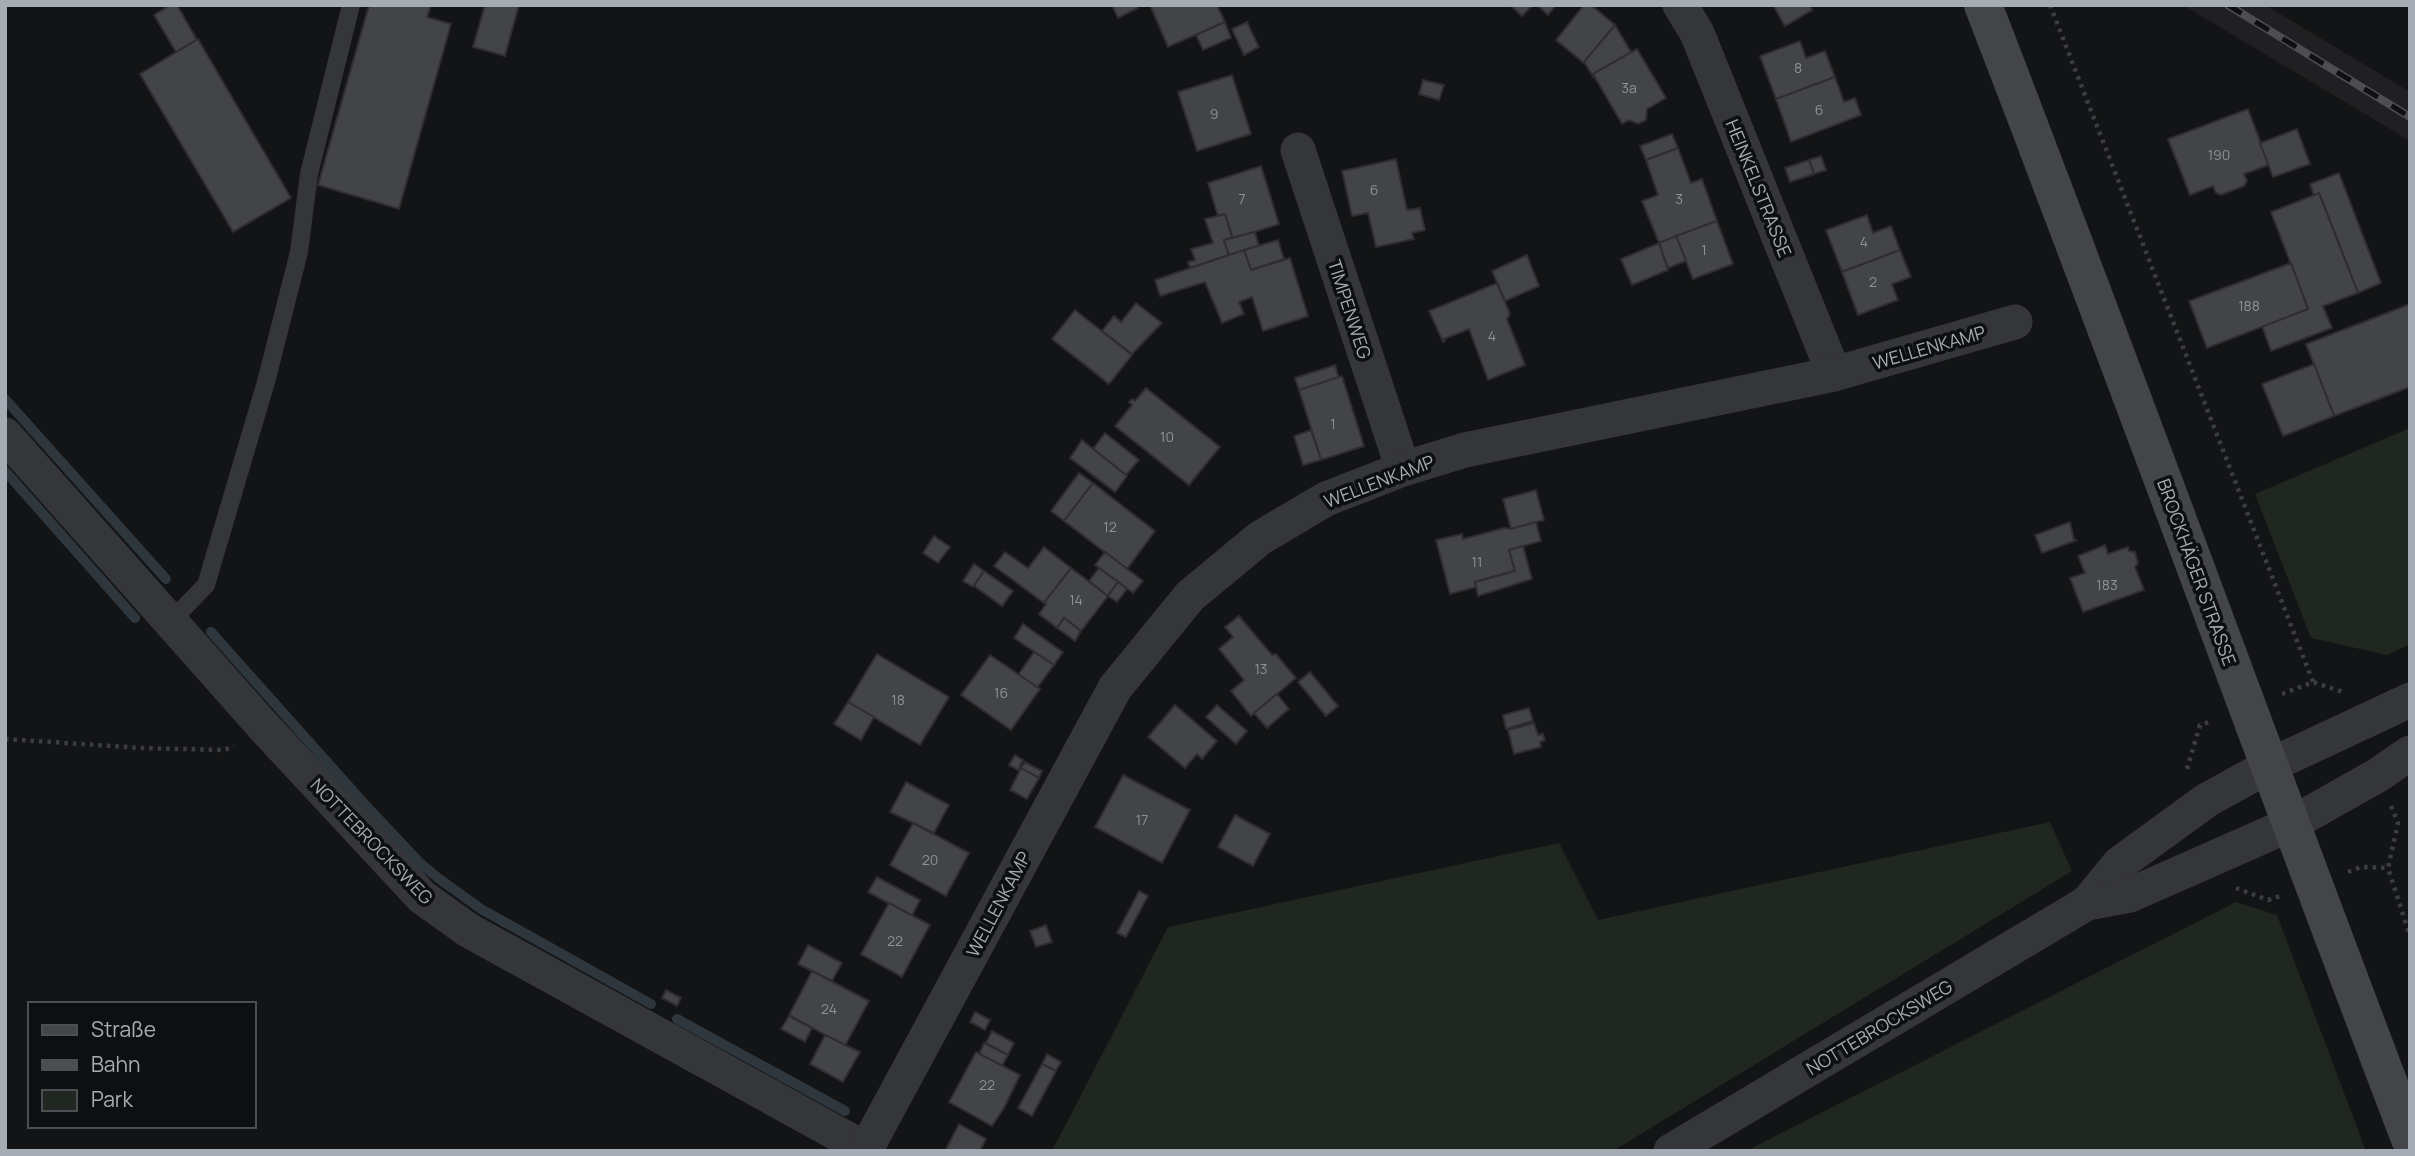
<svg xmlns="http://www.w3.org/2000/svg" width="2415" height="1156" font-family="Manrope,sans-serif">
<rect width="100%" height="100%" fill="#131415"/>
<!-- built -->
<path fill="#202022" d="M2183,5H2265L2410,92V141Z"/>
<!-- green -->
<g fill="#202720">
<path d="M2410,428V644L2387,655L2311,638L2255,494Z"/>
<path d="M2050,822L2072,871L1613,1151H1052L1168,927L1559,843L1598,920Z"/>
<path d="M2236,902L2277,915L2366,1151H1746Z"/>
</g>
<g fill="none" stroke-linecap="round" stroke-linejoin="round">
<!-- stream -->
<g stroke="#2e373d" stroke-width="10">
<path d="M5,399L166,579"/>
<path d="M5,471L135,618"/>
<path d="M211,632L369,809L420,863L438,878L481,909L651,1004"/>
<path d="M677,1019L845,1111"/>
</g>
</g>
<!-- building -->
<g fill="#434448" stroke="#2e2e31" stroke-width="2">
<path d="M170,5H177L197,40L176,52L154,15Z"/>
<path d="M369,5H431L427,17L451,24L399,209L318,185Z"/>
<path d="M485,5H519L505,56L473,47Z"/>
<path d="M1112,5H1136L1138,8L1118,18Z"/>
<path d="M1150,5H1217L1225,22L1168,47Z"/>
<path d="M1510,5H1533L1522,16Z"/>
<path d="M1537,5H1556L1548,15Z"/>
<path d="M1584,5H1591L1615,25L1584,63L1556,40Z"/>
<path d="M1773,5H1810L1812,10L1785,26Z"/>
<path d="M1225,22L1231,38L1203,50L1196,35Z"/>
<path d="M1247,22L1259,47L1244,55L1232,29Z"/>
<path d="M1615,25L1631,52L1593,74V76L1584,62Z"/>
<path d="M198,39L291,198L233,232L140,74Z"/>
<path d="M1800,41L1806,58L1825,51L1835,77L1776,99L1760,56Z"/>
<path d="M1637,49L1666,98L1647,109L1646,120L1638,124L1629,120L1622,124L1593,74Z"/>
<path d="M1232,75L1251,134L1197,151L1178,92Z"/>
<path d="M1835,77L1844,102L1855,98L1861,115L1791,142L1776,99Z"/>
<path d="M1423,80L1444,85L1439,100L1419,94Z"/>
<path d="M2248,109L2269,165L2244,174L2247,181L2244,186L2221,195L2216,193L2213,186L2190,195L2168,139Z"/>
<path d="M2297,129L2310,164L2273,177L2260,143Z"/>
<path d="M1672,134L1678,148L1646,160L1640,146Z"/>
<path d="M1678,148L1691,183L1702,179L1717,221L1659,243L1642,201L1658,195L1646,160Z"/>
<path d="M1821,156L1826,170L1814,174L1809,160Z"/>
<path d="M1396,159L1407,210L1420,208L1425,230L1412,233L1414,239L1376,247L1368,213L1352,216L1342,171Z"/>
<path d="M1809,160L1814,174L1790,182L1785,168Z"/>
<path d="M1261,166L1279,224L1233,239L1225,214L1218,216L1208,183Z"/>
<path d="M2339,173L2381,283L2358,293L2319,193L2314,196L2310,184Z"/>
<path d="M2319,193L2358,293L2323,306L2332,328L2271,351L2262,326L2308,309L2271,212Z"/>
<path d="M1225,214L1232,237L1224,240L1229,255L1190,268L1188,262L1195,260L1191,249L1213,243L1205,219Z"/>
<path d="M1867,215L1873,233L1891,226L1900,250L1842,272L1826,230Z"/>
<path d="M1717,221L1733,264L1693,279L1676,236Z"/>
<path d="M1255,232L1259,246L1229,255L1224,240Z"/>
<path d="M1676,236L1686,261L1668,268L1659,243Z"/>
<path d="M1278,240L1284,259L1251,270L1244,250Z"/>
<path d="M1659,243L1668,270L1632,285L1621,259Z"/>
<path d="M1244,250L1251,270L1290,258L1308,316L1263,331L1252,297L1239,302L1244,314L1222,323L1205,282L1160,296L1155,280Z"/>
<path d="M1900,250L1911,277L1892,284L1898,300L1858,315L1842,272Z"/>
<path d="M1527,255L1539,286L1505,301L1492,271Z"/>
<path d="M2291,263L2308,309L2207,348L2189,301Z"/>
<path d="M1497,283L1510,314L1507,319L1525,365L1488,380L1469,329L1444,339L1445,341L1443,342L1429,311Z"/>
<path d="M1136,303L1162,323L1132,354L1102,331L1114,316L1121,322Z"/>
<path d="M2410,304V387L2334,416L2306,344Z"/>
<path d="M1075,310L1132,355L1109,384L1052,339Z"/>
<path d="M2314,364L2334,416L2283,436L2262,384Z"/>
<path d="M1335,365L1339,378L1299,390L1295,378Z"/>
<path d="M1342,376L1364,446L1321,460L1299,390Z"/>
<path d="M1146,388L1220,447L1189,485L1115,426L1132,405L1129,402L1132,399L1135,401Z"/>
<path d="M1311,430L1321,460L1303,465L1294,436Z"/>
<path d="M1105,433L1139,460L1126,475L1093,449Z"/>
<path d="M1082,440L1127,476L1115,492L1070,458Z"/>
<path d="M1079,473L1093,483L1064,521L1051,511Z"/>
<path d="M1093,483L1155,531L1127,569L1064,521Z"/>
<path d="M1536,490L1544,520L1511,529L1503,499Z"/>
<path d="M1536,522L1541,541L1509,550L1515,571L1475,582L1476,587L1450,594L1436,540L1462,534L1463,539L1504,528L1511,529Z"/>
<path d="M2070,522L2074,540H2077L2042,553L2035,535Z"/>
<path d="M934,536L950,547L938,563L923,553Z"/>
<path d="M2105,545L2108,554L2128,547L2129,551L2135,552L2138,563L2135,567L2144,590L2083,612L2070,578L2085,573L2078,556Z"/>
<path d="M1523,546L1532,579L1478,596L1475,582L1515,571L1509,550Z"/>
<path d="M1044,547L1071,568L1044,603L994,566L1005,552L1028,568Z"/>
<path d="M1105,552L1143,581L1133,593L1095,565Z"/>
<path d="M974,564L984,571L973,587L963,581Z"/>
<path d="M1071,568L1108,596L1081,631L1064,618L1057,628L1039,614L1046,604L1044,603Z"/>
<path d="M1099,568L1118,582L1108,596L1089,581Z"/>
<path d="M984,571L1013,591L1002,606L974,586Z"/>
<path d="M1118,582L1127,589L1117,602L1108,596Z"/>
<path d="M1239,616L1272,655L1276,654L1296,678L1251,716L1231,691L1244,680L1219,649L1233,637L1225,627Z"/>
<path d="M1064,618L1081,631L1075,641L1057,628Z"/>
<path d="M1023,624L1063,652L1054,665L1014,638Z"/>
<path d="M1034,652L1054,665L1037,688L1018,675Z"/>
<path d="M877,654L949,697L920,745L848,702Z"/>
<path d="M990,655L1040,689L1011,730L961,695Z"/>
<path d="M1310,672L1338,706L1326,716L1298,682Z"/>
<path d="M1277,694L1289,709L1267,728L1254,713Z"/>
<path d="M848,702L874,717L861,740L834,724Z"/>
<path d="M1175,705L1217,741L1202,759L1197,754L1185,768L1148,737Z"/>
<path d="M1217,705L1247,731L1236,744L1206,717Z"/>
<path d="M1529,708L1533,721L1506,729L1503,715Z"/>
<path d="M1534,723L1538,735L1543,734L1545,740L1540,742L1541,747L1514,754L1508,730Z"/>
<path d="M1015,755L1023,760L1018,770L1009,765Z"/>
<path d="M1025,762L1042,771L1039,778L1021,768Z"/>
<path d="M1021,768L1039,778L1027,799L1010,790Z"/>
<path d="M1123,775L1190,810L1162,863L1095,827Z"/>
<path d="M906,782L949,805L934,833L890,812Z"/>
<path d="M1235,815L1270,834L1253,866L1218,847Z"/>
<path d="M913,823L969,853L946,896L890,865Z"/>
<path d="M877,877L920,900L912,916L868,892Z"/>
<path d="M1139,891L1148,896L1126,937L1117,933Z"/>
<path d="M889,903L930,925L902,977L861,954Z"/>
<path d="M1046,925L1052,942L1036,947L1030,931Z"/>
<path d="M808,945L842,963L832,981L798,964Z"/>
<path d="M812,971L869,1001L845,1046L789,1015Z"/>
<path d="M666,990L681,998L677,1006L662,998Z"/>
<path d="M975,1012L990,1020L985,1030L970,1022Z"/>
<path d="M789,1016L812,1028L805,1042L781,1029Z"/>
<path d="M992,1031L1014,1043L1008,1055L986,1043Z"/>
<path d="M825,1035L860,1052L843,1082L810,1064Z"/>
<path d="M984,1043L1008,1055L1002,1066L979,1054Z"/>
<path d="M976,1052L1020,1075L1004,1108L992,1126L949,1102Z"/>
<path d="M1047,1054L1061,1062L1056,1071L1042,1064Z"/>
<path d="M1042,1064L1056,1071L1032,1116L1018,1108Z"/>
<path d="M959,1124L986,1139L980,1151H945Z"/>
</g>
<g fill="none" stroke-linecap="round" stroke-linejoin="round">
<!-- path -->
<g stroke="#3b3d41" stroke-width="4.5" stroke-dasharray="3.5 5" stroke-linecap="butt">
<path d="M2050,5L2313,682"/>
<path d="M2282,694L2313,682L2343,692"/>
<path d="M5,739L141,748L224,750L234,746"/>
<path d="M2187,769L2200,725L2212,721"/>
<path d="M2391,806L2398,823L2388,868L2410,936"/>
<path d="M2348,872L2361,867L2388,868"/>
<path d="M2236,888L2268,900L2280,896"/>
</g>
<!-- service -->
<path stroke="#35363a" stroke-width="18" d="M171,621L206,585L266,382L299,252L309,174L351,5"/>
<!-- minor -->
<g stroke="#35363a" stroke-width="35">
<path d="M1680,5L1697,33L1834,374"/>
<path d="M1298,150L1403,469"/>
<path d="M5,435L263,726L422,897L468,930L869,1151"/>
<path d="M2087,903L2119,864L2207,800L2269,766L2410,700"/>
<path d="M866,1149L1115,688L1190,596L1260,538L1326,499L1403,469L1465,450L1834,374L2015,322"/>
<path d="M1671,1151L2087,903L2130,895L2291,824L2378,775L2410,753"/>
</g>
<!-- secondary -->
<path stroke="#434549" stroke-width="38" d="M1983,5C2129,382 2266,762 2410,1139"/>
<!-- rail casing -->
<g stroke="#4c4e52" stroke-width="8">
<path id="rail" d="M2228,5L2410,117"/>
</g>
<!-- rail -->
<use href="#rail" stroke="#0e0f10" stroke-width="5" stroke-dasharray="16" stroke-linecap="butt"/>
</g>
<g text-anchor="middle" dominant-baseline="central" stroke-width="7" stroke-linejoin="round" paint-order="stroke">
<!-- number labels -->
<g font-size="14" fill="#8d9299">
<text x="1798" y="67">8</text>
<text x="1629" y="87">3a</text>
<text x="1819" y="109">6</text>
<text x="1214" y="113">9</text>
<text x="2219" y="154">190</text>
<text x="1374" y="189">6</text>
<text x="1242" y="198">7</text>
<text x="1679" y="198">3</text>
<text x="1864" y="241">4</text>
<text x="1704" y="249">1</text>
<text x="1873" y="281">2</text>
<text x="2249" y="305">188</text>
<text x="1492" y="335">4</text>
<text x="1333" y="423">1</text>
<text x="1167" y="436">10</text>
<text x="1110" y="526">12</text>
<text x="1477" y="561">11</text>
<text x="2107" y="584">183</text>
<text x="1076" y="599">14</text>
<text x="1261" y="668">13</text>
<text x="1001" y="692">16</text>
<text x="898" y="699">18</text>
<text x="1142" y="819">17</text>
<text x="930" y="859">20</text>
<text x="895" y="940">22</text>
<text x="829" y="1008">24</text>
<text x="987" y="1084">22</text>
</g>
<!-- street labels -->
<g font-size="18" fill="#a6acb4" stroke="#0e0f10">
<text transform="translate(1759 188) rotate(68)">HEINKELSTRASSE</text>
<text transform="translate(1350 309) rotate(72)">TIMPENWEG</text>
<text transform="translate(1929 347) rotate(-16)">WELLENKAMP</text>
<text transform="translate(1379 481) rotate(-21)">WELLENKAMP</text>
<text transform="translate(2197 572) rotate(70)">BROCKHÄGER STRASSE</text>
<text transform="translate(372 841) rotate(46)">NOTTEBROCKSWEG</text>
<text transform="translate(998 904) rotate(-62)">WELLENKAMP</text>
<text transform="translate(1879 1027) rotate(-31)">NOTTEBROCKSWEG</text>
</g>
</g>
<!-- border -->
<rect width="2415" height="1156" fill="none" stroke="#a6acb4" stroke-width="14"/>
<!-- legend -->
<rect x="28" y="1002" width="228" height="126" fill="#0e0f10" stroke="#4b4e52" stroke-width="2"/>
<rect x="42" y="1025" width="35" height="10" fill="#434549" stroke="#4b4e52" stroke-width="2"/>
<text x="91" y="1037" font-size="21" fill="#a6acb4">Straße</text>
<rect x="42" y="1060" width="35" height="10" fill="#4c4e52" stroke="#4b4e52" stroke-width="2"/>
<text x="91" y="1072" font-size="21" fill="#a6acb4">Bahn</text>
<rect x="42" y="1090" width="35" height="21" fill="#202720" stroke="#4b4e52" stroke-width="2"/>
<text x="91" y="1107" font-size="21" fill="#a6acb4">Park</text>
</svg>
